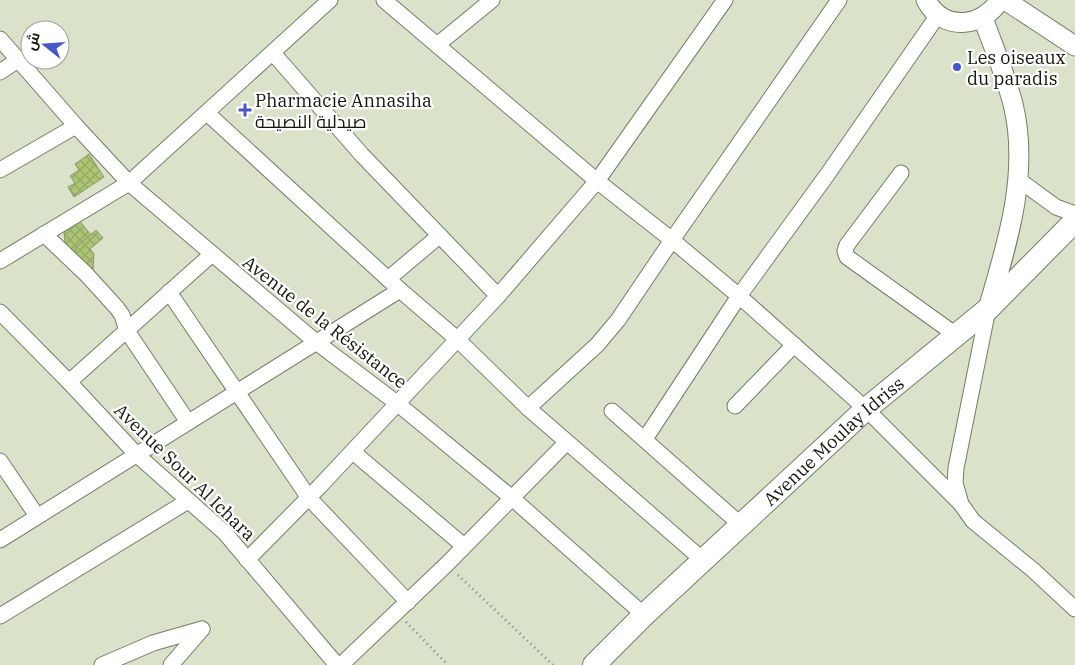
<svg xmlns="http://www.w3.org/2000/svg" width="1075" height="665" font-family="'IBM Plex Serif',Cairo,serif">
<defs>
<pattern id="building-cross-hatch" width="8" height="8" patternUnits="userSpaceOnUse" patternTransform="scale(1.25)"><rect width="8" height="8" fill="#acc571"/><path d="M0 0l8 8M0 8l8-8" fill="none" stroke="#93a861"/></pattern>
</defs>
<rect width="100%" height="100%" fill="#dae3c9"/>
<!-- building -->
<g fill="url(#building-cross-hatch)" stroke="#8e967e">
<path d="M89,154L104,177L74,197L68,187L75,183L70,176L79,170L75,164Z"/>
<path d="M79,220L91,235L76,247L75,254L65,244L64,232Z"/>
<path d="M96,230L103,238L90,249L94,254L93,271L74,259L76,247Z"/>
</g>
<g fill="none" stroke-linecap="round" stroke-linejoin="round">
<!-- minor casing -->
<g stroke="#757d66" stroke-width="17">
<g id="minor">
<path d="M384,0L597,181L672,240L739,296L866,409L961,504"/>
<path d="M0,39L76,126L129,183L316,342L398,404L512,498L644,615"/>
<path d="M437,45L492,0"/>
<path d="M273,53L362,155L498,296"/>
<path d="M0,72L18,60"/>
<path d="M207,113L400,290L457,339L528,408L704,561"/>
<path d="M0,170L76,126"/>
<path d="M901,173L847,245L845,251L847,257L956,335"/>
<path d="M1019,180L1056,207L1075,214"/>
<path d="M44,234L87,275L117,308L122,315L127,331L188,422"/>
<path d="M0,261L129,183L330,0"/>
<path d="M388,279L439,236"/>
<path d="M169,292L309,498L408,602"/>
<path d="M988,309L956,468L955,483L961,504L973,521L1033,570L1075,609"/>
<path d="M0,312L69,382L136,454L225,533L337,665"/>
<path d="M69,382L211,255"/>
<path d="M735,406L794,345"/>
<path d="M528,408L597,345L618,320L672,240L839,0"/>
<path d="M612,411L741,525"/>
<path d="M645,439L739,296L827,175L938,15"/>
<path d="M353,452L464,546"/>
<path d="M0,461L37,516"/>
<path d="M0,540L400,290"/>
<path d="M247,560L320,486L498,296L597,181L725,0"/>
<path d="M0,616L188,501"/>
<path d="M102,665L153,643L202,629"/>
<path d="M171,665L202,629"/>
<path d="M341,665L447,564L567,442"/>
</g>
</g>
<!-- tertiary casing -->
<g stroke="#757d66" stroke-width="21">
<g id="tertiary">
<path d="M926,0C943,32 982,28 1000,0"/>
<path d="M1005,0L1075,46"/>
<path d="M983,18C993,46 1006,76 1013,104C1030,173 1007,244 988,309"/>
</g>
</g>
<!-- secondary casing -->
<g stroke="#757d66" stroke-width="24">
<g id="secondary">
<path id="s1" d="M594,665L644,615L866,409L988,309L1075,221"/>
</g>
</g>
<!-- path -->
<g stroke="#828976" stroke-width="3" stroke-dasharray="1 4" stroke-linecap="butt">
<path d="M458,575L553,665"/>
<path d="M406,622L448,665"/>
</g>
<!-- minor -->
<use href="#minor" stroke="#fff" stroke-width="15"/>
<!-- tertiary -->
<use href="#tertiary" stroke="#fff" stroke-width="19"/>
<!-- secondary -->
<use href="#secondary" stroke="#fff" stroke-width="22"/>
</g>
<!-- markers -->
<g fill="#4457cb" stroke="#fff" stroke-width="2">
<circle cx="957" cy="67" r="5"/>
<path d="M242.5 102.5h5v5h5v5h-5v5h-5v-5h-5v-5h5z"/>
</g>
<g text-anchor="middle" dominant-baseline="central" stroke-width="4.5" stroke-linejoin="round" paint-order="stroke">
<!-- poi labels -->
<g font-size="18" fill="#13160d" stroke="#fff" text-anchor="start">
<text x="967" y="57">Les oiseaux<tspan x="967" dy="21">du paradis</tspan></text>
<text x="255" y="100">Pharmacie Annasiha<tspan x="255" dy="21">صيدلية النصيحة</tspan></text>
</g>
<!-- street labels -->
<g font-size="18" fill="#13160d" stroke="#fff">
<text transform="translate(325 322) rotate(38)">Avenue de la Résistance</text>
<text stroke="none"><textPath href="#s1" startOffset="328">Avenue Moulay Idriss</textPath></text>
<text transform="translate(185 472) rotate(44)">Avenue Sour Al Ichara</text>
</g>
</g>
<!-- north arrow -->
<g transform="translate(45 45) rotate(287)"><circle r="24" fill="#ffffff" stroke="#a1a29e"/>
<path d="M0-4L9 19L0 12L-9 19Z" fill="#4457cb"/>
<text y="-8" font-size="14" font-weight="bold" text-anchor="middle" fill="#13160d">ش</text>
</g>
</svg>
